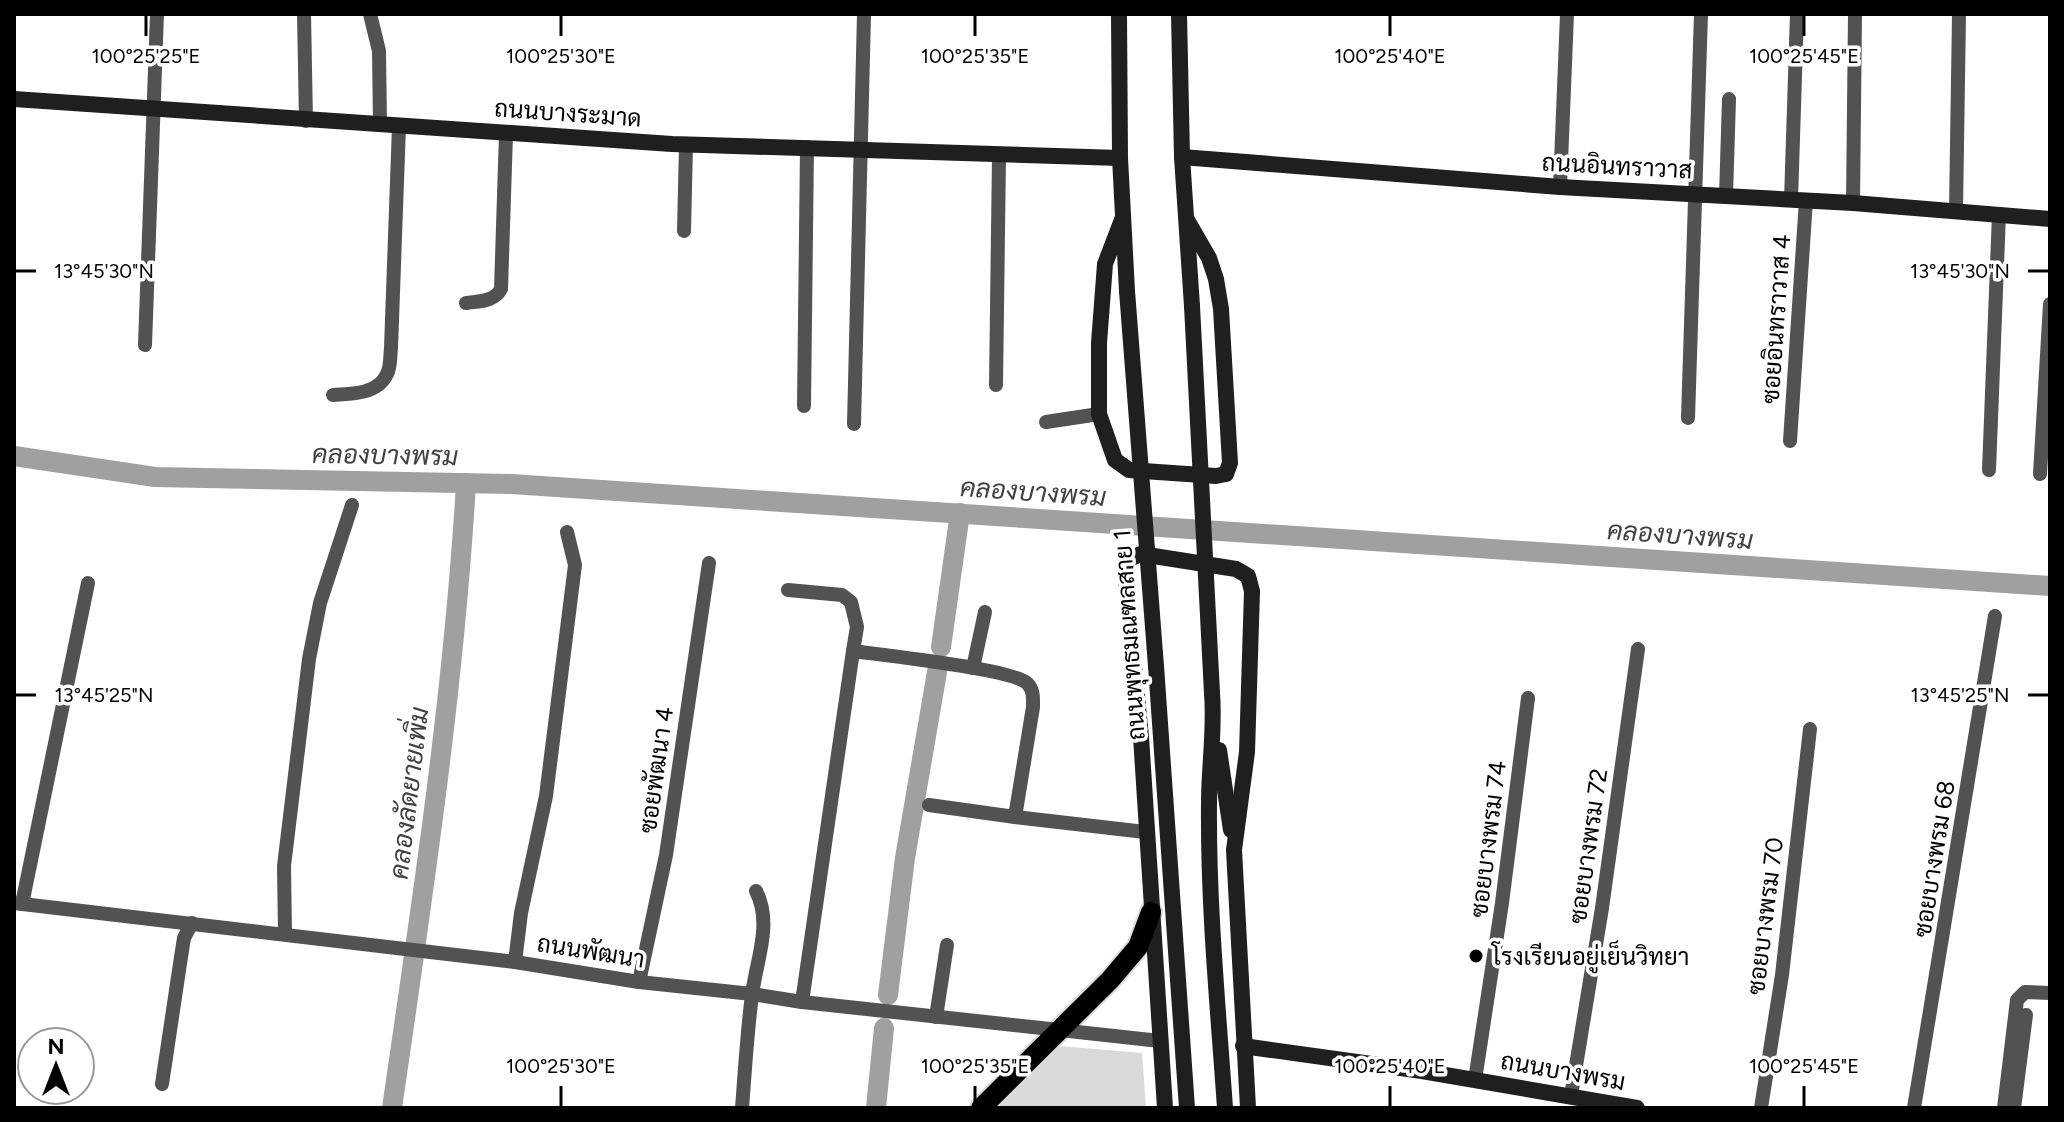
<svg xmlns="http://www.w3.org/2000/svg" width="2064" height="1122" font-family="Figtree,Sarabun,sans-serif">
<rect width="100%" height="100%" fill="#fff"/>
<!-- green -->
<path fill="#d9d9d9" d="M1048,1045L1142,1053L1146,1108H992Z"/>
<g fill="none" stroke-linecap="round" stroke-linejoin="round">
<!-- canal -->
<g stroke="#a0a0a0" stroke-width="20">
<path d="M14,456L155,477L511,484L2050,586"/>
<path d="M941,647L960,513"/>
<path d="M888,995L905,858L937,672"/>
<path d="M392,1108C422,901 454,692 466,483"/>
<path d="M876,1108L884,1028"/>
</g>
<!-- primary casing -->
<g stroke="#dbdbdb" stroke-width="24">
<path id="primary" d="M981,1108L1110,980L1138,947L1151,912"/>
</g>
<!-- street -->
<g stroke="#525252" stroke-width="14">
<path d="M304,14L306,121"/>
<path d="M370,14L379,51L380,125"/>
<path d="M1560,187L1567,14"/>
<path d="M1726,196L1729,99"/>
<path d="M1791,200L1797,14"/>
<path d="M1853,203L1855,14"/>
<path d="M1956,211L1959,14"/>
<path d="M684,231L686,145"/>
<path d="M466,303C479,301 494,302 501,289L506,134"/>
<path d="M145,345L157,14"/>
<path d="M996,385L999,156"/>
<path d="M333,395C352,394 378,394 387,374C391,367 390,355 391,348L399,126"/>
<path d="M804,406L807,147"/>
<path d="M1688,418L1701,14"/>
<path d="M1046,422L1099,414"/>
<path d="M854,424L864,14"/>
<path d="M1790,441L1806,200"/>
<path d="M1989,470L1999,214"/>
<path d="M2040,474L2050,304"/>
<path d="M788,590L842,595L851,602L857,627L853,651"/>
<path d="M973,668L985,612"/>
<path d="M929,805L1015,817L1145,832"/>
<path d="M14,903L515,962L639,982L752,994L802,1002L1160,1041"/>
<path d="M22,904L88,583"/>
<path d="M285,933L284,866L309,659L320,603L352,505"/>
<path d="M515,962L521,913L546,796L575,565L567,532"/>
<path d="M639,982L666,855L709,563"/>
<path d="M802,1002L853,651C883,655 1011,669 1027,683C1034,690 1033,698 1033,707L1015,817"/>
<path d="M936,1017L947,945"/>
<path d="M1475,1080L1502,903L1528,698"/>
<path d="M162,1084L181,957L184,938L192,923"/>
<path d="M1571,1096L1602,908L1638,649"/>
<path d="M742,1108C745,1071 747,1033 752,995C756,961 773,924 756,891"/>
<path d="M1761,1108L1782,975L1810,729"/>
<path d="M1914,1108L1995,616"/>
<path d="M2004,1108L2017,1000L2025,992L2050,993"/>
<path d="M2014,1108L2026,1015"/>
</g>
<!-- secondary -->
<g stroke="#1f1f1f" stroke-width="16">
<path d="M1119,14L1120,158L1127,291"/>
<path d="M1179,14L1182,157L1192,306"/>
<path d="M14,99L672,144L1120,158"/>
<path d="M1182,157L1560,187L1853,203L2050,219"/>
<path d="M1123,217L1105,264L1099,343V414L1115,460L1129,470L1216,476L1226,474L1230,463L1221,309L1216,279L1209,258L1187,220"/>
<path d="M1156,666L1187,1108"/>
<path d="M1212,693C1215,730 1209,766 1209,803C1208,905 1218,1007 1225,1108"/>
<path d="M1219,750L1231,830"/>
<path d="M1243,1046L1422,1071L1637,1108"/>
<path d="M1165,1108L1141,737L1125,570L1126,560L1141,554L1236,569L1248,576L1252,591L1247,752L1234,850L1248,1108"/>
</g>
<!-- primary -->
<use href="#primary" stroke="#000" stroke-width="20"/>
<!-- secondary-bridge -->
<g stroke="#1f1f1f" stroke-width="16">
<path d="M1127,291L1156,666"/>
<path d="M1192,306L1212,693"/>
</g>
</g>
<!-- ticks -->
<path fill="none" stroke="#000" stroke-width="3" d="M146,16V36M561,16V36M975,16V36M1390,16V36M1804,16V36M16,271H36M2028,271H2048M16,695H36M2028,695H2048M561,1086V1106M975,1086V1106M1390,1086V1106M1804,1086V1106"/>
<!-- markers -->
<circle fill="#000" stroke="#fff" stroke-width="3" cx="1476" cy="956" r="8"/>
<g text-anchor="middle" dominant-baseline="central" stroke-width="7" stroke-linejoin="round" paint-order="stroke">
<!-- street labels -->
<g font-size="24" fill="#000" stroke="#fff">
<text transform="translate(568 113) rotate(4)">ถนนบางระมาด</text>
<text transform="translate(1617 166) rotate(3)">ถนนอินทราวาส</text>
<text transform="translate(1776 319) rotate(-86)">ซอยอินทราวาส 4</text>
<text transform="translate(1129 635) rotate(-94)">ถนนพุทธมณฑลสาย 1</text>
<text transform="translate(656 770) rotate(-82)">ซอยพัฒนา 4</text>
<text transform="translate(1488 839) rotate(-83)">ซอยบางพรม 74</text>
<text transform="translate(1588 846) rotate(-82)">ซอยบางพรม 72</text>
<text transform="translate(1934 859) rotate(-81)">ซอยบางพรม 68</text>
<text transform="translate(1765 916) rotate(-83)">ซอยบางพรม 70</text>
<text transform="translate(591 951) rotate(9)">ถนนพัฒนา</text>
<text transform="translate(1563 1071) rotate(10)">ถนนบางพรม</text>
</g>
<!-- poi labels -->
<g font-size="24" fill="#000" stroke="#fff" text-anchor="start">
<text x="1492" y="956">โรงเรียนอยู่เย็นวิทยา</text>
</g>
<!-- water labels -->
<g font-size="26" font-style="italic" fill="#414141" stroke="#fff">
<text transform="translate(385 455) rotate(1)">คลองบางพรม</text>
<text transform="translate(1033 492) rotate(4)">คลองบางพรม</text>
<text transform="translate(1680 535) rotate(4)">คลองบางพรม</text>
<text transform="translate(409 793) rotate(-83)">คลองลัดยายเพิ่ม</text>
</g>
</g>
<g font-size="20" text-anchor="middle" fill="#000" stroke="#fff" stroke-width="7" stroke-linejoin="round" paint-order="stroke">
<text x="146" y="63">100°25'25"E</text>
<text x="561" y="63">100°25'30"E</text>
<text x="975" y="63">100°25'35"E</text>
<text x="1390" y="63">100°25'40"E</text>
<text x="1804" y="63">100°25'45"E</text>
<text x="104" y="278">13°45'30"N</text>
<text x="1960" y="278">13°45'30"N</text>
<text x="104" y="702">13°45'25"N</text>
<text x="1960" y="702">13°45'25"N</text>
<text x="561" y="1073">100°25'30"E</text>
<text x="975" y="1073">100°25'35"E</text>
<text x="1390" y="1073">100°25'40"E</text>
<text x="1804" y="1073">100°25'45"E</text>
</g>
<!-- border -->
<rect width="2064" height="1122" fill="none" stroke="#000000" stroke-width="32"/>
<!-- north arrow -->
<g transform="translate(56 1066)"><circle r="38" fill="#ffffff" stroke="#999999" stroke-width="2"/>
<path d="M0-6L14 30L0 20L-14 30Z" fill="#000000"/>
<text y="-12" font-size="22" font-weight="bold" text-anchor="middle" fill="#000000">N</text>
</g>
</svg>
